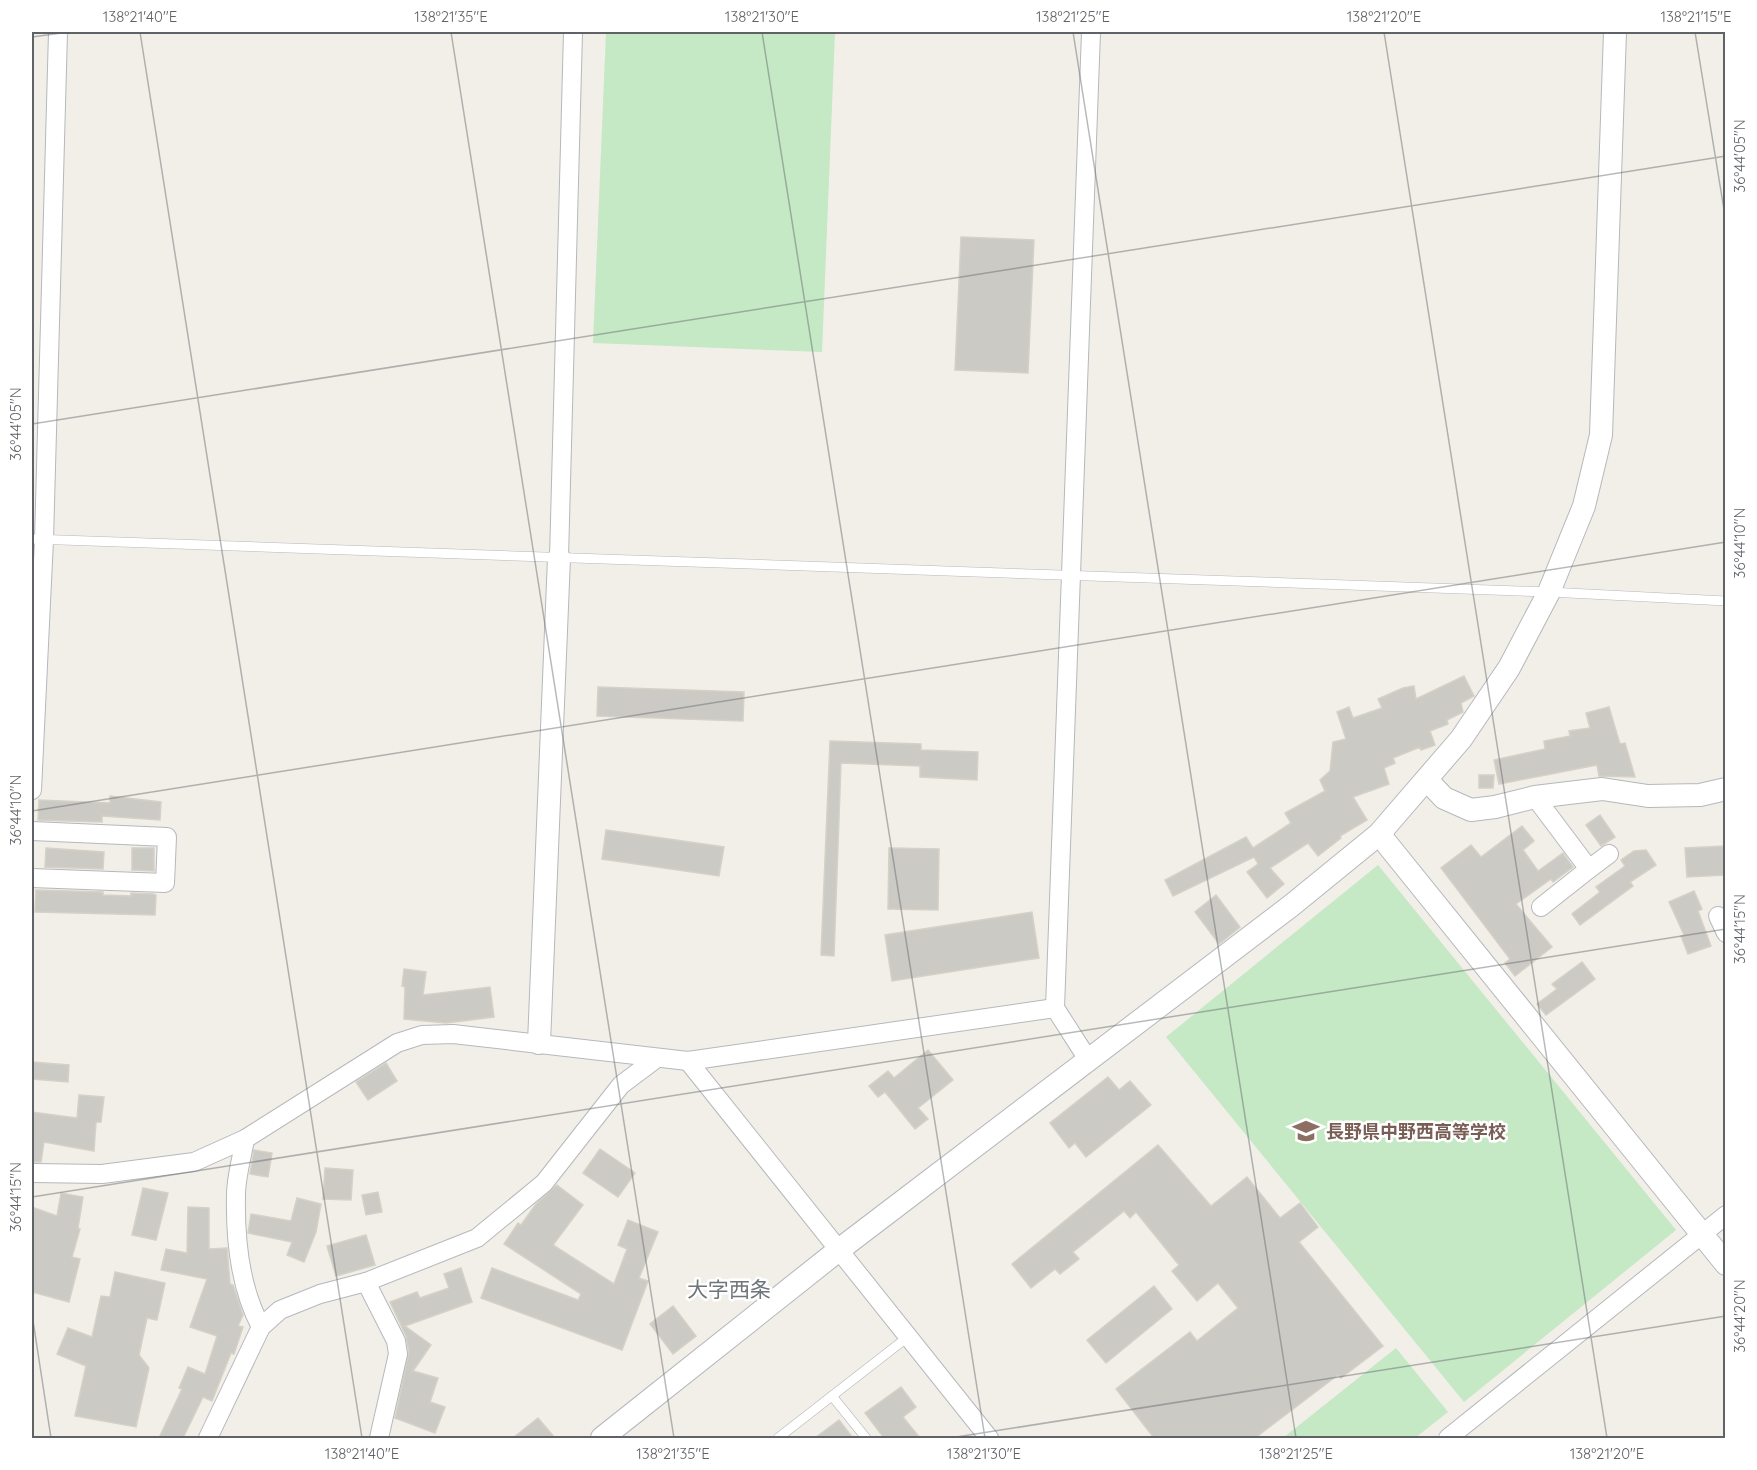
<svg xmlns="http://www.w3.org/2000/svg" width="1757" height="1470" font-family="Quicksand,'Noto Sans JP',sans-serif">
<rect width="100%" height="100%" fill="#f1efe8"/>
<!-- green -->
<g fill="#c5e8c5">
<path d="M606,32H835L822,352L593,343Z"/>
<path d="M1378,865L1676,1230L1464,1402L1166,1037Z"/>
<path d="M1396,1348L1448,1412L1415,1438H1283Z"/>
</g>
<!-- building -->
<g fill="#cccac5" stroke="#d6d1c6" stroke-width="1.5">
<path d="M961,237L1034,240L1028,373L955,370Z"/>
<path d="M1464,676L1474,696L1461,703L1463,712L1447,720L1448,724L1430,731L1435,745L1421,750L1420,747L1393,758L1395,763L1384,768L1389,784L1353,797L1367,820L1340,836L1341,838L1318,856L1308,843L1270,868L1284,884L1267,898L1247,872L1258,864L1254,857L1173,896L1165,880L1246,837L1253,848L1291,823L1285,813L1325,791L1320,780L1330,771L1333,742L1346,739L1337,712L1349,707L1353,718L1382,708L1378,699L1403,688L1414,686L1416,699Z"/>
<path d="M598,687L744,692L743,721L597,716Z"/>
<path d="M1609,707L1620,744L1625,743L1635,777L1599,776L1597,765L1499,784L1494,760L1545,749L1544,741L1570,736L1569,731L1590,728L1586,713Z"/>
<path d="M830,741L921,744V750L978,752L977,780L920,777V766L841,763L834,956L821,955Z"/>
<path d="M1479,775H1494L1493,788H1479Z"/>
<path d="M110,796L161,802L160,820L102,816V822L38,820L39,800L110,803Z"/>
<path d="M1600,815L1615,837L1601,846L1586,825Z"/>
<path d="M1522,826L1534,841L1523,850L1538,871L1563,853L1573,867L1553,882L1551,879L1516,904L1552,947L1515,976L1505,963L1510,959L1441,868L1471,845L1481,857Z"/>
<path d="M606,830L724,847L719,876L602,859Z"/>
<path d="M1725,846V875L1687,877L1685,848Z"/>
<path d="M46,848L104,852L103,869L45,867Z"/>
<path d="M132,848H154V871L132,870Z"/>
<path d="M889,848L939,849L938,910L888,909Z"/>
<path d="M1646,850L1656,865L1630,882L1633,886L1580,925L1572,914L1600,892L1596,887L1625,866L1621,860L1634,851Z"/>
<path d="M36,890L103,892V895L131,896V893L153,894L156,895L155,915L35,912Z"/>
<path d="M1694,891L1702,909L1698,911L1711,946L1688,954L1681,936L1684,935L1669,902Z"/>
<path d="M1216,895L1240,927L1219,944L1195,912Z"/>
<path d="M1032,912L1039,958L892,981L885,935Z"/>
<path d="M1582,962L1595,979L1546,1015L1537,1004L1557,989L1552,984Z"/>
<path d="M404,969L426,972L423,995L490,987L494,1017L446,1023L404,1019L405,987L402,986Z"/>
<path d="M928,1050L953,1080L918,1108L928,1119L915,1129L885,1092L878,1097L869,1086L888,1071L894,1078Z"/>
<path d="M32,1062L69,1065L68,1082L32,1079Z"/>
<path d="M386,1063L397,1081L368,1100L356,1082Z"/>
<path d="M1108,1077L1119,1090L1130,1081L1151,1105L1086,1157L1075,1143L1069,1148L1050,1123Z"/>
<path d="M79,1095L104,1097L101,1122H96L94,1151L44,1142L41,1162H32V1112L77,1118Z"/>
<path d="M1158,1145L1211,1206L1247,1177L1280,1218L1300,1203L1318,1227L1299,1242L1383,1346L1341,1378L1338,1375L1255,1438H1154L1116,1389L1190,1332L1197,1341L1238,1308L1218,1283L1197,1301L1172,1271L1179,1265L1136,1212L1130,1218L1124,1211L1073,1252L1079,1259L1060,1274L1055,1269L1031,1288L1012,1264Z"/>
<path d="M600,1149L635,1173L618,1197L583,1173Z"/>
<path d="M254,1150L272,1153L268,1177L250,1174Z"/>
<path d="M325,1168L353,1170L351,1200L323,1199Z"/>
<path d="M557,1185L583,1205L553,1245L614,1284L627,1249L618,1245L628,1220L658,1232L639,1278L648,1281L622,1350L481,1298L492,1268L578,1300L581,1294L504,1244L518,1223L521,1225L536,1204Z"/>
<path d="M143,1188L168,1193L156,1240L132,1235Z"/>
<path d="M378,1192L382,1212L366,1215L362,1195Z"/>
<path d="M61,1193L83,1197L78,1228L80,1229L72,1257L80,1259L69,1302L32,1292V1207L57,1216Z"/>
<path d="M297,1198L321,1204L316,1232L304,1262L287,1255L292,1242L248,1233L251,1214L291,1221Z"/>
<path d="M188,1207L209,1208V1249L227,1248L230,1284L233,1285L243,1315L238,1326L243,1327L234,1354L231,1353L212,1401L203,1397L183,1438H159L182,1389L179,1388L188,1367L205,1374L217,1336L190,1327L207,1279L161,1270L166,1249L187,1253Z"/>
<path d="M366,1235L375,1265L336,1276L327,1246Z"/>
<path d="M461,1268L472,1302L405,1326L431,1345L413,1371L438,1378L430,1402L445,1407L435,1433L395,1418L409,1352L406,1336L390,1302L417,1292L420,1298L449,1288L444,1274Z"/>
<path d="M115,1272L165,1283L157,1320L147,1318L139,1355L149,1368L136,1427L75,1416L86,1366L57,1354L68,1328L92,1337L101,1296L110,1297Z"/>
<path d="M1154,1286L1172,1309L1106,1363L1087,1340Z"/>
<path d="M673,1306L696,1336L673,1354L650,1324Z"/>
<path d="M901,1387L916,1407L903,1417L920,1438H884L865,1413Z"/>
<path d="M538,1418L555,1438H513Z"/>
<path d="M839,1420L853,1438H815Z"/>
</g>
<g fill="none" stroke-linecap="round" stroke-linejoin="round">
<!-- service casing -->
<g stroke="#b5b8bc" stroke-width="10">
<g id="service">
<path d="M32,539L1549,592L1726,601"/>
<path d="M832,1396L866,1438"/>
<path d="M778,1438L909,1336"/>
</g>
</g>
<!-- minor casing -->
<g stroke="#b5b8bc" stroke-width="20">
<g id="minor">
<path d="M559,558L573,32"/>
<path d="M32,790L44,540L58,32"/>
<path d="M1535,797L1589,869L1541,907"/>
<path d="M32,831L167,837L165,883L32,878"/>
<path d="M1589,869L1609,854"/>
<path d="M1718,916L1726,933"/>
<path d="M1055,1008L1091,32"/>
<path d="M688,1061L989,1438"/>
<path d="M245,1139C242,1157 236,1177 236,1195C235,1239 240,1288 261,1327"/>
<path d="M32,1173L102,1174L194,1162L245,1139L397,1043L422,1035L453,1034L688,1061L1055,1008L1087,1058"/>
<path d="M366,1282L396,1341L398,1354L379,1438"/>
<path d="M208,1438L261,1327L280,1310L320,1294L366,1282L477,1238L544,1183L621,1085L657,1058"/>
<path d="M1448,1438L1726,1215"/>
</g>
</g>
<!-- tertiary casing -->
<g stroke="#b5b8bc" stroke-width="24">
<g id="tertiary">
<path d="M1427,780L1444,798L1471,810L1495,807L1535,797L1602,789L1648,796L1700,795L1726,789"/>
<path d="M1379,834L1726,1264"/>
<path d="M539,1043L559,558"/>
<path d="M602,1438L840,1249L1292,905L1379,834L1461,739L1509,668L1549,592L1584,506L1601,435L1615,32"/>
</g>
</g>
<!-- service -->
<use href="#service" stroke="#fff" stroke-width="9"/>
<!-- minor -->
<use href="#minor" stroke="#fff" stroke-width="18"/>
<!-- tertiary -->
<use href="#tertiary" stroke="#fff" stroke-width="22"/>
</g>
<!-- ticks -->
<path fill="none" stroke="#5f6368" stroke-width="1.5" stroke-opacity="0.45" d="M140,32L362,1438M451,32L674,1438M762,32L985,1438M1073,32L1296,1438M1384,32L1607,1438M1695,32L1726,222M32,37L69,32M32,424L1726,156M32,811L1726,542M32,1197L1726,929M32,1314L51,1438M950,1438L1726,1316"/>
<!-- icons -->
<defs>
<g id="school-bare" transform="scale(2.07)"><path d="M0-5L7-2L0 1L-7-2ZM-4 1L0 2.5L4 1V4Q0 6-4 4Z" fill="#8d6e63" stroke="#fff" stroke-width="2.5" paint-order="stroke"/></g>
</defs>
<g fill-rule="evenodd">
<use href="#school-bare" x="1306" y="1131"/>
</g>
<g text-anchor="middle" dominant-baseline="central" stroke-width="5" stroke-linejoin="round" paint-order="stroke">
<!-- education labels -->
<g font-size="18" font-weight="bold" fill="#785e54" stroke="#fff" text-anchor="start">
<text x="1326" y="1131">長野県中野西高等学校</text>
</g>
<!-- quarter labels -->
<g font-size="21" fill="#70757a" stroke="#fff">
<text x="729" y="1289">大字西条</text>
</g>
</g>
<!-- border -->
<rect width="1757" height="1470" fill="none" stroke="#ffffff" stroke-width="66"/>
<rect x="33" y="33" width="1691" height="1404" fill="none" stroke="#5f6368" stroke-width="2"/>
<g font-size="15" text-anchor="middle" fill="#5f6368">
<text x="140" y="22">138°21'40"E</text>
<text x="451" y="22">138°21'35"E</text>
<text x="762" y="22">138°21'30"E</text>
<text x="1073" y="22">138°21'25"E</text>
<text x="1384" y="22">138°21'20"E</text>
<text x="1696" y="22">138°21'15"E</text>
<text transform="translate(1740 156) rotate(-90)" y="5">36°44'05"N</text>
<text transform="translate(16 424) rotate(-90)" y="5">36°44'05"N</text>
<text transform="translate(1740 543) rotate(-90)" y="5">36°44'10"N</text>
<text transform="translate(16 810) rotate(-90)" y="5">36°44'10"N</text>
<text transform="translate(1740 929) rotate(-90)" y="5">36°44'15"N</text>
<text transform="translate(16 1197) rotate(-90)" y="5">36°44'15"N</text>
<text transform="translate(1740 1316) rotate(-90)" y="5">36°44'20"N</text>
<text x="362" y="1459">138°21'40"E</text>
<text x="673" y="1459">138°21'35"E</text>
<text x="984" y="1459">138°21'30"E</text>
<text x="1296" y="1459">138°21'25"E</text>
<text x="1607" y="1459">138°21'20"E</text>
</g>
</svg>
